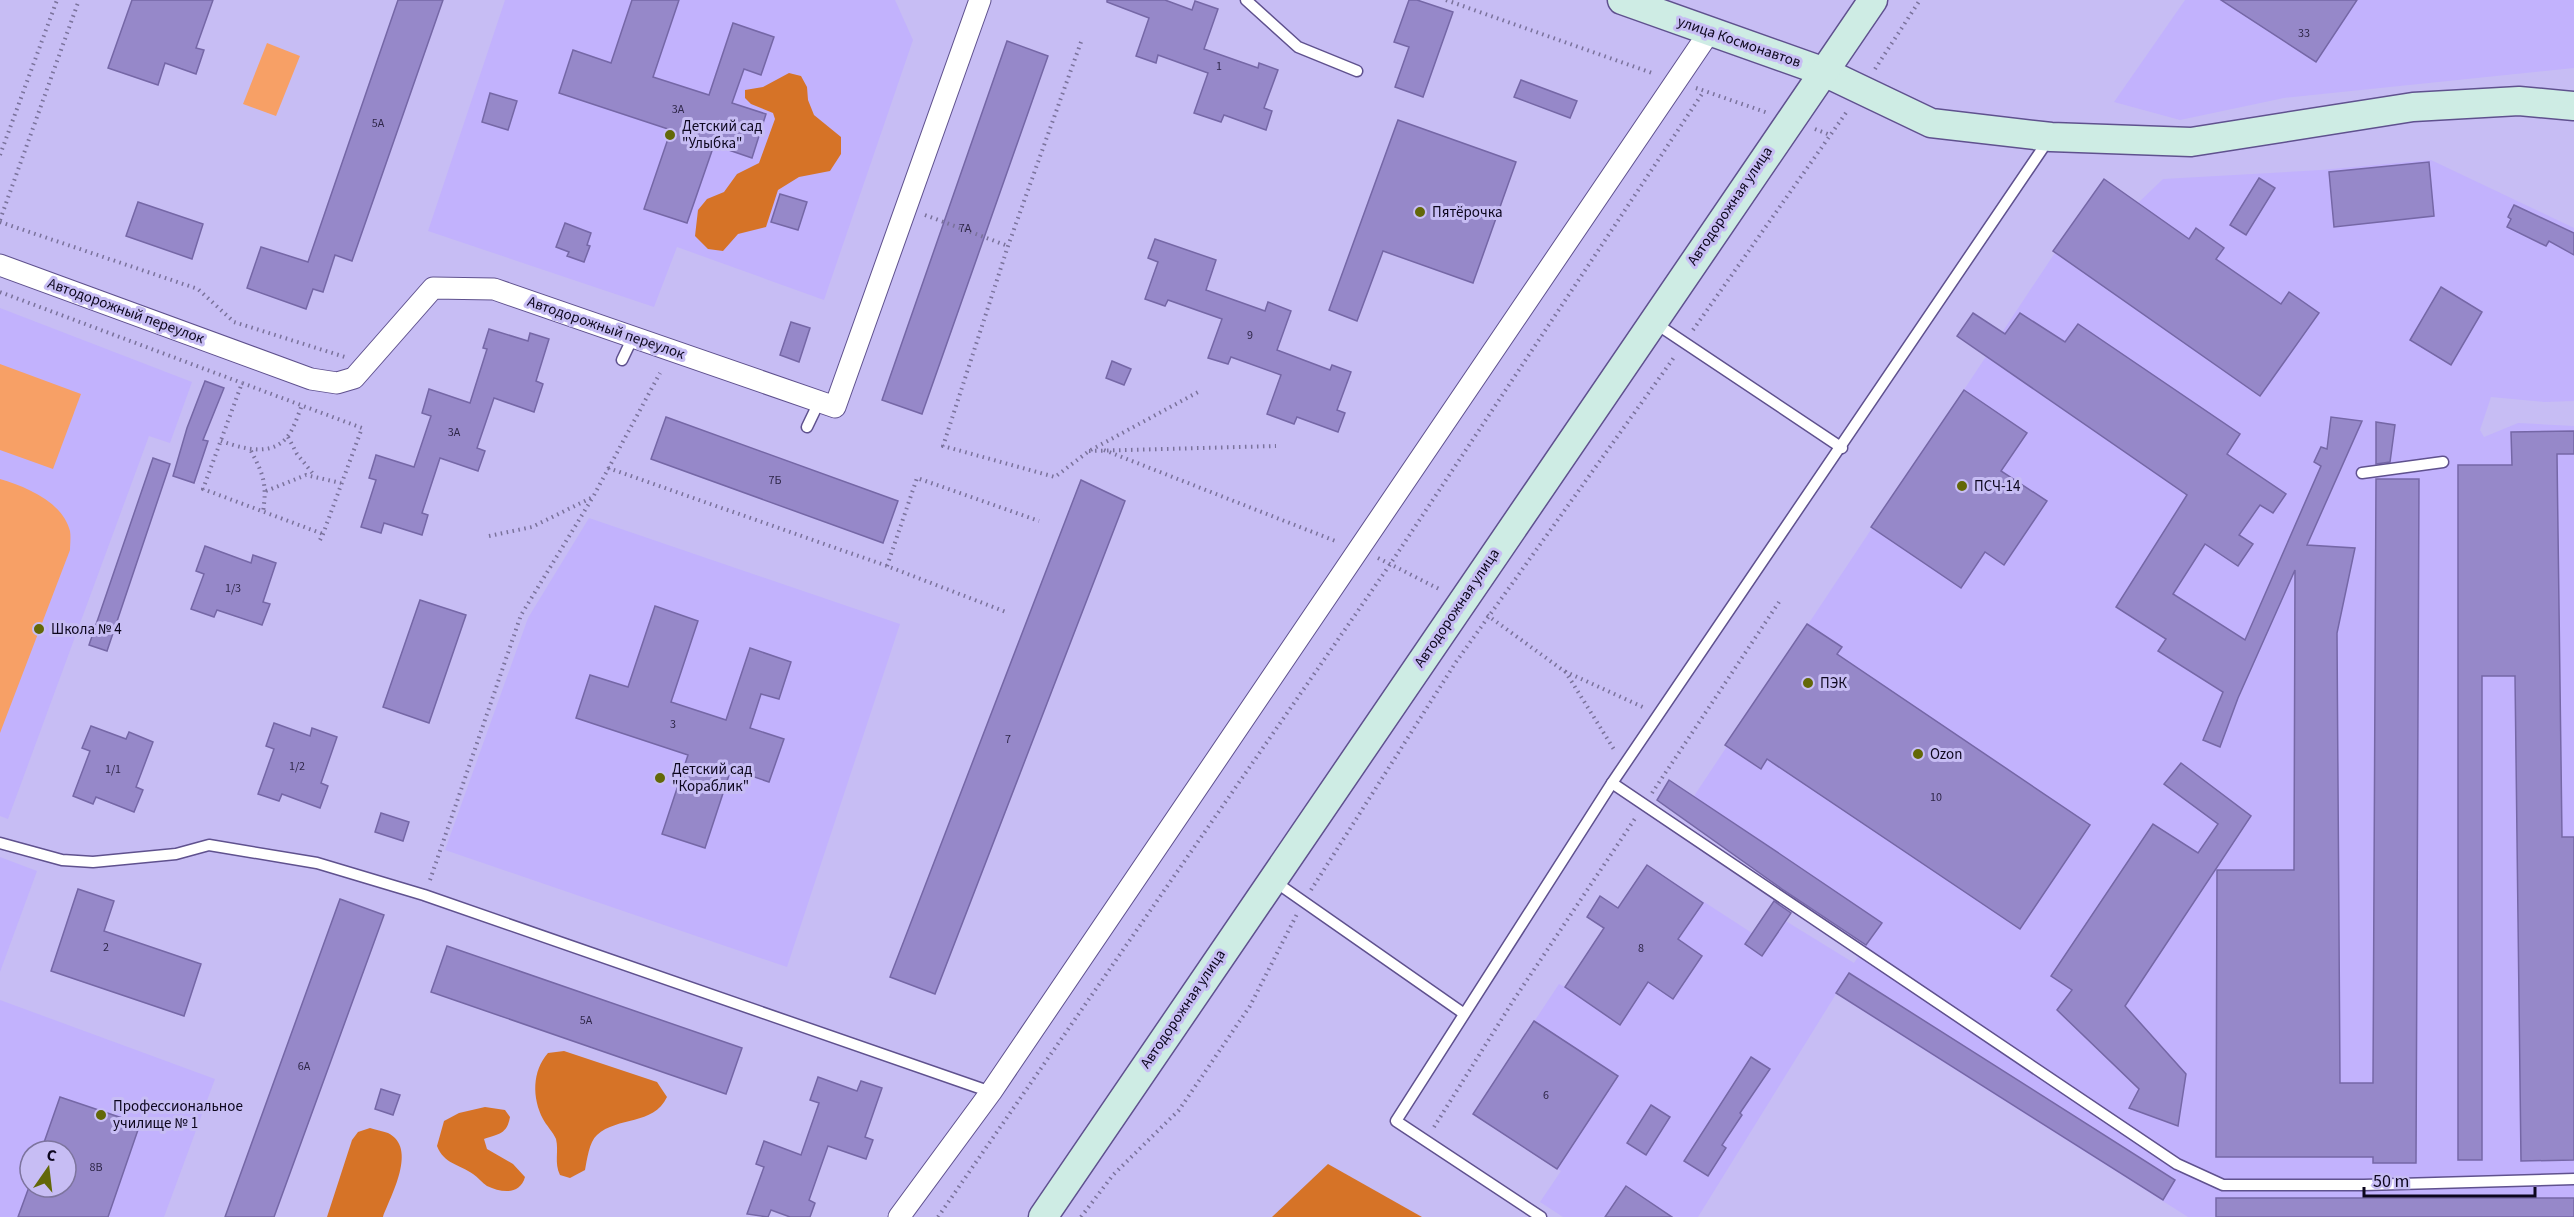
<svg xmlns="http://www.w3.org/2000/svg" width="2574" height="1217" font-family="'Source Sans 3',sans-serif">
<rect width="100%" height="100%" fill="#c7bdf4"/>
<!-- built -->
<g fill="#c2b2fd" fill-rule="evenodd">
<path d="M505,0H895L913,40L824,300L677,247L654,307L428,231Z"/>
<path d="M2185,0H2574V68L2284,98L2180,120L2114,102Z"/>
<path d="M2431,160L2574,228V401L2544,402L2491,397L2480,430L2484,437L2518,423L2574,426V1217H2188L1836,994L1698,1217H1563L1540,1202L1561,1171L1473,1114L1559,984L1565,987L1604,929L1587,917L1600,896L1618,908L1647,865L1752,933L1768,910L1854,963L1866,945L1657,800L1669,780L1694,796L2104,179L2138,203L2163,179L2321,170Z"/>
<path d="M0,308L192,382L170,443L149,436L8,819L0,816Z"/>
<path d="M589,518L900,624L787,967L445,850L528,618Z"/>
<path d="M0,857L37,871L0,972Z"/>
<path d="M0,1000L215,1079L164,1217H0ZM30,1151H66V1187H30Z"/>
</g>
<!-- green -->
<g fill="#f7a066">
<path d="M267,43L300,56L276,116L243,104Z"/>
<path d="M0,364L81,394L53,469L0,450Z"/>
<path d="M0,479C26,487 62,501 70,531C71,537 70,545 70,550L0,733Z"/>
</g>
<!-- forest -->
<g fill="#d67327">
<path d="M789,73L801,76L807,87L808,100L814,115L841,137V154L830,171L799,177L778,190L766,227L738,234L723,251L708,249L695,236L698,210L707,199L724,192L737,174L759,163L775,119L773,113L751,104L745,98V90L763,87Z"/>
<path d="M564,1051L657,1082L667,1097C653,1126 618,1116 597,1135C589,1142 587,1160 585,1170L570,1178L560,1175C554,1163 559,1151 556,1139C553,1132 546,1125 543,1119C532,1098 532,1071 548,1053Z"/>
<path d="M485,1107L505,1110L510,1117C507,1134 499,1134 484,1139L487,1149L513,1164L525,1177C520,1195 502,1193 487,1186C482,1183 478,1177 473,1174C459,1164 444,1164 437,1146L444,1121L459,1113Z"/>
<path d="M370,1128C375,1130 383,1131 388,1133C418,1148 391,1195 383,1217H327L352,1140L358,1132Z"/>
<path d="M1328,1164L1422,1217H1272Z"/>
</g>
<!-- building -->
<g fill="#9688c9" stroke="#7567a6" stroke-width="1.5">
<path d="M132,0H213L196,48L204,50L196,74L165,63L158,85L108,68Z"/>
<path d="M398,0H443L352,261L335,255L323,292L313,289L306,309L247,288L261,247L308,262Z"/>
<path d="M632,0H679L653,77L709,95L733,23L774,37L761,75L744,69L732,103L766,114L752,158L714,145L687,223L644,209L671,130L559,93L573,50L611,63Z"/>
<path d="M1107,0H1165L1192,10L1195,1L1218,9L1204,49L1258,68L1259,63L1278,70L1264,108L1272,111L1266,130L1224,115L1221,122L1194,113L1208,73L1158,55L1156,63L1136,56L1149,18L1107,2Z"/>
<path d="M1409,0H1417L1453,12L1423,97L1395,87L1409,47L1394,42Z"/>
<path d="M2221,0H2357L2316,62Z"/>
<path d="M1007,41L1048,56L922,414L882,400Z"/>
<path d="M1521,80L1577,101L1570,118L1514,97Z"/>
<path d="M490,93L517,101L508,130L482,122Z"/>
<path d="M1398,120L1516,162L1473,283L1383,251L1357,321L1329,310Z"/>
<path d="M2429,162L2434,216L2334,227L2329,172Z"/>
<path d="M2259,178L2275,188L2246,235L2230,225Z"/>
<path d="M2104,179L2189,239L2196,228L2224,248L2216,259L2281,304L2289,292L2319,313L2260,396L2053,251Z"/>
<path d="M780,194L807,202L798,230L771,222Z"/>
<path d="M138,202L203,224L192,259L126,236Z"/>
<path d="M2514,205L2574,233V255L2549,241L2546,246L2507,227L2511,219L2508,217Z"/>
<path d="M565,223L591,233L587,245L590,246L584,262L567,256L569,252L556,247Z"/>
<path d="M1155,239L1216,260L1206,290L1265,311L1268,302L1291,311L1277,350L1330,370L1332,365L1351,372L1337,410L1345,413L1338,432L1297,417L1294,424L1267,414L1281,375L1231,357L1228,364L1208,358L1222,319L1168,300L1165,306L1145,299L1158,262L1148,258Z"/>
<path d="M2441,287L2482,312L2451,365L2410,340Z"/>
<path d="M1973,313L2005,334L2020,313L2065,342L2078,324L2240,434L2227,454L2286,494L2273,513L2260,505L2239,535L2253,544L2238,566L2205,544L2173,594L2245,640L2321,466L2314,462L2321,447L2327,449L2331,417L2362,421L2307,545L2355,548L2337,633L2340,1083H2373L2376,479H2419L2416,1163H2373V1157H2216L2217,870H2294L2295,570L2238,698L2220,747L2203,740L2223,692L2158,651L2166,639L2116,607L2187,495L1957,336Z"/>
<path d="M791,322L810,328L799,362L780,355Z"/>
<path d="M489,329L528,341L530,333L549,339L536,381L543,384L534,412L494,398L477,448L485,451L478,471L440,458L422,513L428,515L422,535L384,523L381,533L361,527L376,480L369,478L376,455L414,467L431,416L422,413L429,389L470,403L487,349L483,348Z"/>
<path d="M1112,361L1131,369L1124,385L1106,378Z"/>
<path d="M205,381L224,388L203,440L208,441L194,483L173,476L187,428Z"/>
<path d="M1964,390L2027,433L2001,471L2047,501L2004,565L1985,552L1961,588L1871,527Z"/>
<path d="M666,417L898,501L883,543L651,459Z"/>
<path d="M2376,422L2395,425L2390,462L2376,464Z"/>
<path d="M2574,431V454H2557L2562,837H2574V1160L2521,1161L2515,676H2482V1160H2458V465H2512L2511,432Z"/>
<path d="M153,458L170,464L107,651L89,645Z"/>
<path d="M1081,480L1125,501L935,994L890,977Z"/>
<path d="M205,546L251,563L253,555L276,563L263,602L270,604L262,625L217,610L214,617L191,609L204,574L196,571Z"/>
<path d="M420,600L466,615L429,723L383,707Z"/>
<path d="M655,606L698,621L671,702L726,720L750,648L791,662L779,699L761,694L750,728L784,739L769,782L731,769L705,848L662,834L688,755L576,718L590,675L628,687Z"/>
<path d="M1807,624L1842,647L1837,654L2090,825L2020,929L1767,759L1761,769L1725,745Z"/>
<path d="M274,723L310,736L312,728L337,737L321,783L328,786L320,808L282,794L279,801L258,794L274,749L266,746Z"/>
<path d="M91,726L126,739L129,732L153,742L136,787L143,790L134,812L96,797L93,804L73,796L90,751L82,748Z"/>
<path d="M2181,763L2251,816L2125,1006L2186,1074L2178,1126L2129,1108L2139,1089L2057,1010L2072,990L2051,976L2153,824L2198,853L2218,824L2164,784Z"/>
<path d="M1669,780L1780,854L1882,923L1866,945L1782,889L1657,800Z"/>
<path d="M381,813L409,822L403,841L375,832Z"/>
<path d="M1647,865L1703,903L1678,939L1702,956L1673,999L1648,982L1620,1025L1565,987L1604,928L1587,917L1600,896L1618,908Z"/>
<path d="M78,889L114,901L104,931L201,964L184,1016L51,971Z"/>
<path d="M340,899L384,915L274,1217H225Z"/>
<path d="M1774,901L1791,913L1762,956L1745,944Z"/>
<path d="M447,946L742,1048L726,1094L431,992Z"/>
<path d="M1849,973L2175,1180L2163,1200L1836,993Z"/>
<path d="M1534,1021L1618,1076L1557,1169L1473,1114Z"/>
<path d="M1751,1057L1770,1069L1740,1113L1742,1115L1722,1145L1726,1148L1708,1176L1684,1161Z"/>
<path d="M818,1077L857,1091L861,1081L882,1088L865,1137L873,1140L866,1159L828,1146L809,1200L815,1203L810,1217H790L771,1210L768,1217L747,1214L764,1167L756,1164L764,1141L801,1155L819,1103L810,1100Z"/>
<path d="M381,1089L400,1095L393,1115L375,1109Z"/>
<path d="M60,1097L140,1124L108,1217H18L29,1187H66V1151H41Z"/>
<path d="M1651,1105L1670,1117L1646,1155L1627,1143Z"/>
<path d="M1626,1186L1672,1217H1605Z"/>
<rect x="2216" y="1198" width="358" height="19"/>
</g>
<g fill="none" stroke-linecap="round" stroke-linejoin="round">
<!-- lane casing -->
<g stroke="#5f518e" stroke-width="13">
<g id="lane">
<path d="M1246,0L1298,47L1357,71"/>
<path d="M1655,323L1842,448"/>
<path d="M622,360L633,337"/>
<path d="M807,427L819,402"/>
<path d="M2362,473L2443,462"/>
<path d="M1612,783L2177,1164L2223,1185H2364L2574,1179"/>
<path d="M0,843L62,860L93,862L176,854L209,845L317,863L424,895L991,1092"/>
<path d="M1274,881L1463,1013"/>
<path d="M1541,1217L1396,1121L1612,783L2049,139"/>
</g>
</g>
<!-- street casing -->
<g stroke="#5f518e" stroke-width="23">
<g id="street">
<path d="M0,265L311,379L337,383L354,378L433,288L494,289L835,407L980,0"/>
<path d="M899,1217L991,1092L1710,31"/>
</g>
</g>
<!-- secondary casing -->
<g stroke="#5f518e" stroke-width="31">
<g id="secondary">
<path d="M1622,0L1822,71L1931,123L2051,137L2191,142L2413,107L2519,101L2574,106"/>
<path d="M1043,1217L1873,0"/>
</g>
</g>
<!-- path -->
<g stroke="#7a729b" stroke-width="4" stroke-dasharray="1.5 4.5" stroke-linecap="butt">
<path d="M1446,0L1655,74"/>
<path d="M1081,42L1008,246L943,446L1055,477L1089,451L1200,391"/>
<path d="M1875,69L1920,0"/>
<path d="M1696,88L1768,113"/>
<path d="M1815,129L1830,135"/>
<path d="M0,155L57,0"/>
<path d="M925,215L1008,246"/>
<path d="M0,220L79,0"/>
<path d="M0,222L198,289L234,322L345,357"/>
<path d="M0,292L242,383"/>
<path d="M1693,330L1848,110"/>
<path d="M288,437L297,454L314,475"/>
<path d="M221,441C242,448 271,458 288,436C294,428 298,415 302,405"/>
<path d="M1104,450L1338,542"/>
<path d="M251,451C264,475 267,485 263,512"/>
<path d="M1089,451L1276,446"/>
<path d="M608,468L887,566L1006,612"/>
<path d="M266,491L306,475L341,483"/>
<path d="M489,536L532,527L593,497L660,373"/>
<path d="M320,540L323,534L362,428L242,383L203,489L323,534"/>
<path d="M1378,558L1441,590"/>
<path d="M887,566L917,478L1039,521"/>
<path d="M1487,615L1564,671L1645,708"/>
<path d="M1565,671L1615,751"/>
<path d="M1652,793L1779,602"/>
<path d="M430,880L521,615L593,497"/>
<path d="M1311,890L1456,662L1675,356"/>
<path d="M1434,1127L1513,1001L1636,817"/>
<path d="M938,1217L1391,563L1704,91"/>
<path d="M1081,1217L1113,1175L1179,1110L1250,1006L1297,914"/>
</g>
<!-- lane -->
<use href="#lane" stroke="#fff" stroke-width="10"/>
<!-- street -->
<use href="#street" stroke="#fff" stroke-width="21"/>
<!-- secondary -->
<use href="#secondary" stroke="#ceece4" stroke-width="28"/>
</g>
<!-- markers -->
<g fill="#636808" stroke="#c7bdf4" stroke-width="2">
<circle cx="670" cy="135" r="6"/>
<circle cx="1420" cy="212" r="6"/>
<circle cx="1962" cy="486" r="6"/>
<circle cx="39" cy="629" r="6"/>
<circle cx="1808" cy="683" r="6"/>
<circle cx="1918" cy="754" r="6"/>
<circle cx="660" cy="778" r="6"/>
<circle cx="101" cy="1115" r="6"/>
</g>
<g text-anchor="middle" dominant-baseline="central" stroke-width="6" stroke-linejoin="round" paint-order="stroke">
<!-- number labels -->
<g font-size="12" fill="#2f2749">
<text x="2304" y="33">33</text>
<text x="1219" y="66">1</text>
<text x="678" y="109">3А</text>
<text x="378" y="123">5А</text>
<text x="965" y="228">7А</text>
<text x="1250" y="335">9</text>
<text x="454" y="432">3А</text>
<text x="775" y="480">7Б</text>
<text x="233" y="588">1/3</text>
<text x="673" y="724">3</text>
<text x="1008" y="739">7</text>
<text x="297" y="766">1/2</text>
<text x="113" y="769">1/1</text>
<text x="1936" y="797">10</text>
<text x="106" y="947">2</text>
<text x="1641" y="948">8</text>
<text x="586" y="1020">5А</text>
<text x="304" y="1066">6А</text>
<text x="1546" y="1095">6</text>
<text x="96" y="1167">8В</text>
</g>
<!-- street labels -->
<g font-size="15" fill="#0d071e" stroke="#c7bdf4">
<text transform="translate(1739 42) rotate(19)">улица Космонавтов</text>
<text transform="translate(1730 206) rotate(-56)">Автодорожная улица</text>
<text transform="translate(126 311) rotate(20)">Автодорожный переулок</text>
<text transform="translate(606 328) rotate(19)">Автодорожный переулок</text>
<text transform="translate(1457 608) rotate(-56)">Автодорожная улица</text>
<text transform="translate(1183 1009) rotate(-56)">Автодорожная улица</text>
</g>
<!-- poi labels -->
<g font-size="15" fill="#0d071e" stroke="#c7bdf4" text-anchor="start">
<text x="682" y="126">Детский сад<tspan x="682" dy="17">"Улыбка"</tspan></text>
<text x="1432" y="212">Пятёрочка</text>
<text x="1974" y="486">ПСЧ-14</text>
<text x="51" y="629">Школа № 4</text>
<text x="1820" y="683">ПЭК</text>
<text x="1930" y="754">Ozon</text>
<text x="672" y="769">Детский сад<tspan x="672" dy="17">"Кораблик"</tspan></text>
<text x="113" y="1106">Профессиональное<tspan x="113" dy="17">училище № 1</tspan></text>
</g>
</g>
<!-- north arrow -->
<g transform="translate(48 1169) rotate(14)"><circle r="28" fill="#c7bdf4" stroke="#7d749e" stroke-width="1.5"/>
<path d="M0-4.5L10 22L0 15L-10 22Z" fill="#636808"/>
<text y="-9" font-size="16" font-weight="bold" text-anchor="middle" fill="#0d071e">С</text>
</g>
<!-- scale -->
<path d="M2364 1187v9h171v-9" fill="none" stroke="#0d071e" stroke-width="3"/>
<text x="2373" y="1187" font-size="18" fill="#0d071e" stroke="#c7bdf4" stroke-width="4.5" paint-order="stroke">50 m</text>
</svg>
